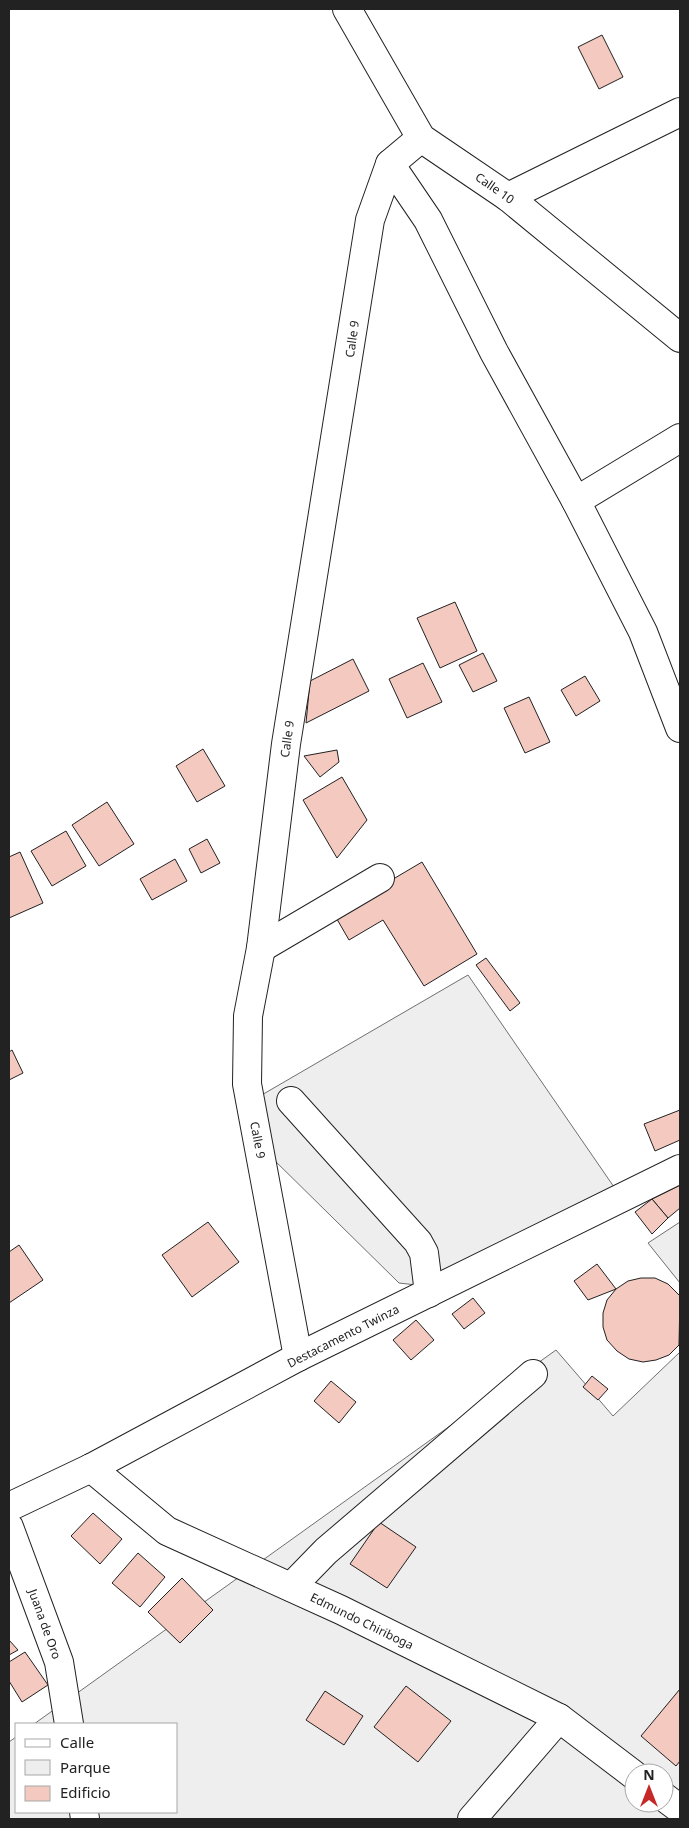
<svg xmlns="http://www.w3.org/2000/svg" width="689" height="1828" font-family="'Noto Sans',sans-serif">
<rect width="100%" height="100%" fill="#fff"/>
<!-- green -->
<g fill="#eee" stroke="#6f6f6f" fill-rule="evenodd">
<path d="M468,975L614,1187L425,1286L399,1283L266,1152L260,1096Z"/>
<path d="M680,1222V1283L648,1243Z"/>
<path d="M556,1350L613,1416L680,1352V1819H9V1742L16,1737V1812H176V1724H34ZM634,1773H664V1803H634Z"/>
</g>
<!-- building -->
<g fill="#f3c9c0" stroke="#222">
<path d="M602,35L623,77L599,89L578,47Z"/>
<path d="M455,602L477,651L440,668L417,618Z"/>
<path d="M483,653L497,681L473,692L459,665Z"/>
<path d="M353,659L369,691L306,723L310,681Z"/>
<path d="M423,663L442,702L407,718L389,679Z"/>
<path d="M585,676L600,701L576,716L561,690Z"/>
<path d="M529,697L550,742L525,753L504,708Z"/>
<path d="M203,749L225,786L197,802L176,766Z"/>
<path d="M337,750L339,762L320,777L304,756Z"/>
<path d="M342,777L367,820L337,858L303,800Z"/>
<path d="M107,802L134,844L99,866L72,825Z"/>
<path d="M66,831L86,866L52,886L31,851Z"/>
<path d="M207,839L220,863L201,873L189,849Z"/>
<path d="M20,852L43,903L9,918V857Z"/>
<path d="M175,859L187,881L152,900L140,879Z"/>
<path d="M422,862L477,954L424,986L383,920L349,940L334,914Z"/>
<path d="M486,958L520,1003L510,1011L476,965Z"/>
<path d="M12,1050L23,1073L9,1080V1052Z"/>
<path d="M680,1110V1140L655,1151L644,1124Z"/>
<path d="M680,1185V1208L668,1218L652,1199Z"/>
<path d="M652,1199L668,1218L652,1234L635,1212Z"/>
<path d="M208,1222L239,1262L192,1297L162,1255Z"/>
<path d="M19,1245L43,1280L9,1303V1252Z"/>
<path d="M597,1264L616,1289L588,1300L574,1281Z"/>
<path d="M641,1278H655L668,1284L680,1296L679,1345L669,1355L656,1360L643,1362L629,1359L617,1351L607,1340L603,1327V1313L607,1300L616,1289L628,1281Z"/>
<path d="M473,1298L485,1313L464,1329L452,1314Z"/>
<path d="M416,1320L434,1340L411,1360L393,1340Z"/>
<path d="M592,1376L608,1389L598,1400L583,1387Z"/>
<path d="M331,1381L356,1402L339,1423L314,1401Z"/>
<path d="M93,1513L122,1539L100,1564L71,1536Z"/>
<path d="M379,1522L416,1547L387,1588L350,1564Z"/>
<path d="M138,1553L165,1577L140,1607L112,1583Z"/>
<path d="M182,1578L213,1610L180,1643L148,1612Z"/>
<path d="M9,1640L18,1650L9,1655Z"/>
<path d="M25,1652L48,1685L22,1702L9,1681V1662Z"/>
<path d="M406,1686L451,1721L418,1762L374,1727Z"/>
<path d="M680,1689V1761L676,1766L641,1736Z"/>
<path d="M325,1691L363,1716L344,1745L306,1720Z"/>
</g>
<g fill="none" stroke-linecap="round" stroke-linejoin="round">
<!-- minor casing -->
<g stroke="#222" stroke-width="30">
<g id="minor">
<path d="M347,9L421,138L508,197L680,338"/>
<path d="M390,164L428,220L494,352L576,501L643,632L680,728"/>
<path d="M508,197L680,112"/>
<path d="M576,501L680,438"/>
<path d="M261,948L380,878"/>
<path d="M291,1101L418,1242L424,1253L429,1293"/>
<path d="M298,1357L247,1084L248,1016L261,948L286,744L370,220L390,164L421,138"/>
<path d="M91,1468L167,1531L341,1610L559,1718L634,1775"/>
<path d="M9,1507L91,1468L298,1357L680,1169"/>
<path d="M9,1527L59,1662L69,1724"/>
<path d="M291,1587L326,1551L533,1374"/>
<path d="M664,1797L680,1809"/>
<path d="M84,1812L85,1819"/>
<path d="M472,1819L559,1718"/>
</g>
</g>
<!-- minor -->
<use href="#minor" stroke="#fff" stroke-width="28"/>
</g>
<g text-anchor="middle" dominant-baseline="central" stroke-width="4" stroke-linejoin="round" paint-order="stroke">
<!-- street labels -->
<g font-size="12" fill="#222" stroke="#fff">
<text transform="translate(495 188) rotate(35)">Calle 10</text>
<text transform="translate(352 339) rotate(-82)">Calle 9</text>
<text transform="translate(287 739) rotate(-82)">Calle 9</text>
<text transform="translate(258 1140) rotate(79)">Calle 9</text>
<text transform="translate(343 1336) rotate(-27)">Destacamento Twinza</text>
<text transform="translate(362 1621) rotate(26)">Edmundo Chiriboga</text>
<text transform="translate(45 1624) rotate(70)">Juana de Oro</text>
</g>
</g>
<!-- border -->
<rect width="689" height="1828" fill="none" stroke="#222222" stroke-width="20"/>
<!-- legend -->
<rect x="15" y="1723" width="162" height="90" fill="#ffffff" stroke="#a7a7a7"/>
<rect x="25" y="1739" width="25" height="8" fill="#ffffff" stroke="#a7a7a7"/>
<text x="60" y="1748" font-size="15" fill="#222222">Calle</text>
<rect x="25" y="1760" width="25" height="15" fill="#eeeeee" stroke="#a7a7a7"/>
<text x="60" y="1773" font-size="15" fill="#222222">Parque</text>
<rect x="25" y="1786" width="25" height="15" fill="#f3c9c0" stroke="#a7a7a7"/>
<text x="60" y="1798" font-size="15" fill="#222222">Edificio</text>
<!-- north arrow -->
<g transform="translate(649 1788)"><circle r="24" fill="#ffffff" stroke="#a7a7a7"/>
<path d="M0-4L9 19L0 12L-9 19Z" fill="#c62828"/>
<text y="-8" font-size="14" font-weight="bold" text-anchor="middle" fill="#222222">N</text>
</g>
</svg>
